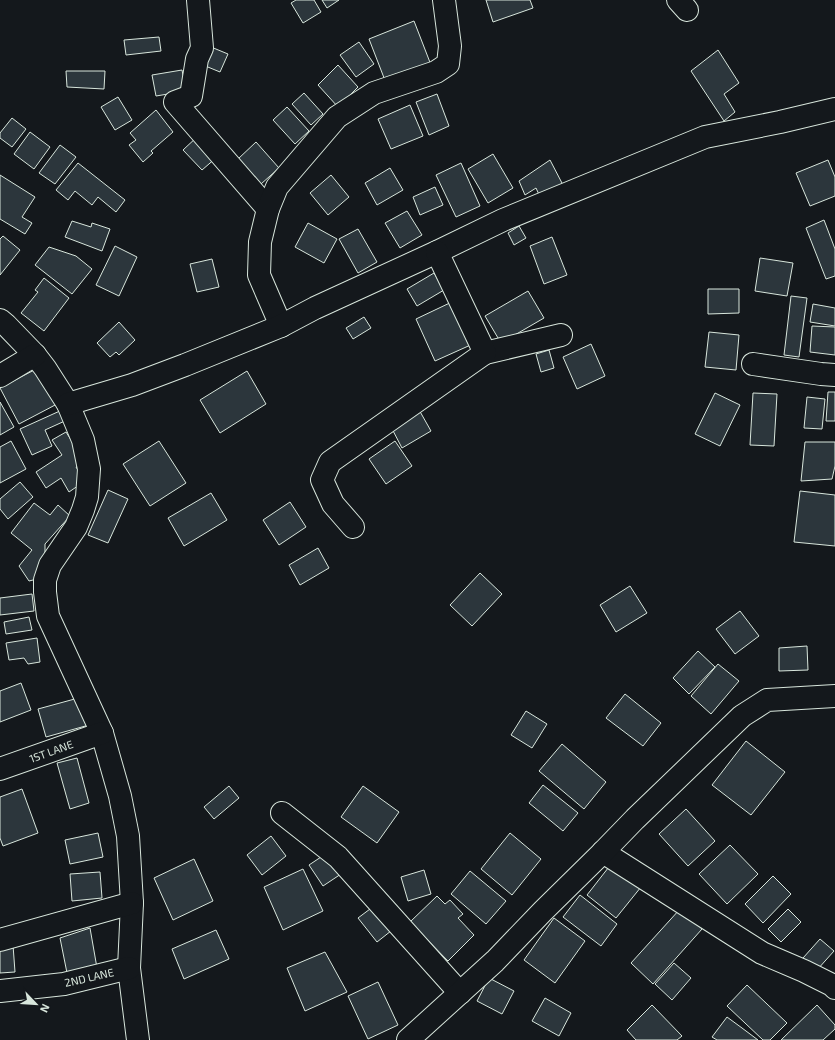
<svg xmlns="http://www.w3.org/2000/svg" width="835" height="1040" font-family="'Exo 2',sans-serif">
<rect width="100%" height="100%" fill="#14181c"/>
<!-- building -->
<g fill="#2c363c" stroke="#d8e6dc">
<path d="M296,0H314L321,12L303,23L291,3Z"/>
<path d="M322,0H339L327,8Z"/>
<path d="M486,0H530L533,8L493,22Z"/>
<path d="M414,21L431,65L386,83L369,39Z"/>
<path d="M159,37L161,51L126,55L124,40Z"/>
<path d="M359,42L374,64L356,77L340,55Z"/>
<path d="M211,47L228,54L220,72L203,65Z"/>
<path d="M718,50L739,83L724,94L735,112L724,121L691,71Z"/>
<path d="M338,65L358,87L338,107L318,85Z"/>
<path d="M182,70L186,91L156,96L152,75Z"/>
<path d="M66,71H105L104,89L67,87Z"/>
<path d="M304,93L323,114L311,125L292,104Z"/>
<path d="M437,94L449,126L429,135L416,102Z"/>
<path d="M118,97L132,120L115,130L101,107Z"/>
<path d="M410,105L423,136L391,149L378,119Z"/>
<path d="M287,107L309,131L295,144L273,120Z"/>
<path d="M156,110L173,132L151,151L153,153L143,162L129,145L136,140L130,133Z"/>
<path d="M12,118L26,129L12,147L0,138V133Z"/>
<path d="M30,132L50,147L34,169L14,154Z"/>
<path d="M198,136L217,157L202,170L183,150Z"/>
<path d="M256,142L279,168L261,184L238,159Z"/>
<path d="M60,145L76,157L55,184L39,173Z"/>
<path d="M493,154L513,188L488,203L468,169Z"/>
<path d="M550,160L563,185L541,199L536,188L525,195L519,181Z"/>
<path d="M828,160L835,177V196L810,206L796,173Z"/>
<path d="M78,163L125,200L116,212L98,197L92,205L75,191L68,200L56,190Z"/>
<path d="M461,163L480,206L456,217L436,175Z"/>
<path d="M390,168L403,190L377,205L365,183Z"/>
<path d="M0,175L35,197L22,217L32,223L25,234L0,219Z"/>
<path d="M331,175L349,197L328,215L310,193Z"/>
<path d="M435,187L443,205L420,215L413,197Z"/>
<path d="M407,211L422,235L400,248L385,223Z"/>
<path d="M824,220L835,249V276L826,279L806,228Z"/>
<path d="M72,221L91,227L92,223L110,229L102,251L65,237Z"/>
<path d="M308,223L337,239L324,263L295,247Z"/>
<path d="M519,226L526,238L514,245L508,233Z"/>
<path d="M358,229L377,262L358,273L339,239Z"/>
<path d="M3,236L20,250L0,275V239Z"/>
<path d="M552,237L567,275L544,284L530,246Z"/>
<path d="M115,246L137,257L119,296L96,285Z"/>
<path d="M49,247L76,256L92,269L72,294L35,265Z"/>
<path d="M760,258L793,263L787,296L755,291Z"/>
<path d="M212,259L219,287L197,292L190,264Z"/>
<path d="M434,273L444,290L417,306L407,289Z"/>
<path d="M44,278L69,298L44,331L21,313L38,292L35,290Z"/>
<path d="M708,289H739V313L708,314Z"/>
<path d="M528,291L544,318L501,343L485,316Z"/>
<path d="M791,296L807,298L799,357L784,355Z"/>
<path d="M456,300L475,343L435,361L416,319Z"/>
<path d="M813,304L835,308V326L810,322Z"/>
<path d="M364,317L371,328L353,339L346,328Z"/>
<path d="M119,322L135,340L119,355L116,352L110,357L97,343Z"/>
<path d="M812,326L835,327V355L810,352Z"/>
<path d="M709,332L739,335L736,370L705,367Z"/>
<path d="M591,344L605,376L577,389L563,357Z"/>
<path d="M549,350L554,368L541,372L536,354Z"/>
<path d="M38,368L57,404L19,424L0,388Z"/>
<path d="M247,371L266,404L220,433L200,400Z"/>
<path d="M828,392H835V421H826Z"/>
<path d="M715,393L740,405L720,446L695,434Z"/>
<path d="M753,393L777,394L774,446L750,445Z"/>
<path d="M807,397L825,399L822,429L804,428Z"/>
<path d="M0,402L14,427L0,435Z"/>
<path d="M418,408L431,431L402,448L390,425Z"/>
<path d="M62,410L67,420L45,430L52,446L32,455L20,429Z"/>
<path d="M66,432L85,462L76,467L85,481L69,492L61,478L46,488L36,472L62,455L52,440Z"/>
<path d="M11,441L26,469L0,483V447Z"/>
<path d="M159,441L186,483L150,506L123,464Z"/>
<path d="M395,441L412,466L386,484L369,459Z"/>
<path d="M805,442H835V466L832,479L801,481Z"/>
<path d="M20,482L33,497L8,519L0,509V499Z"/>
<path d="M108,490L128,499L108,543L88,535Z"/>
<path d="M800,491L835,495V546L794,542Z"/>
<path d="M211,493L227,520L184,546L168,518Z"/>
<path d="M290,502L306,527L279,545L263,520Z"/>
<path d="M34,503L50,515L58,505L70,516L45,544V577L29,581L19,566L32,550L11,533Z"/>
<path d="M318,548L329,568L300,585L289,565Z"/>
<path d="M480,573L502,594L472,626L450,605Z"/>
<path d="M630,586L647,613L616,632L600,605Z"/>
<path d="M32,594L34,611L0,615V598Z"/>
<path d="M740,611L759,636L735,654L716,629Z"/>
<path d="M29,617L32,630L6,634L4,622Z"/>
<path d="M37,638L40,662L28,664L24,658L9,660L6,643Z"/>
<path d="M807,646L808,670L779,671V648Z"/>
<path d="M698,651L715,667L689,694L673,678Z"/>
<path d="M718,664L739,681L711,714L691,696Z"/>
<path d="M21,683L31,710L0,722V691Z"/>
<path d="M625,694L661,723L643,746L606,718Z"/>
<path d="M82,697L89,725L46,737L38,709Z"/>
<path d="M526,711L547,724L532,748L511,735Z"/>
<path d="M746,741L785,772L751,815L712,785Z"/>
<path d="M562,744L606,782L584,809L539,771Z"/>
<path d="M77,758L89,803L70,809L57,763Z"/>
<path d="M543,785L578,813L563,831L529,803Z"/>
<path d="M229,786L239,798L214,819L204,807Z"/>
<path d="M363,786L399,812L377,843L341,817Z"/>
<path d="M22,789L38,833L3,846L0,838V797Z"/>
<path d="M686,809L715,841L688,866L659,834Z"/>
<path d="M98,833L103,857L70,864L65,840Z"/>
<path d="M510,833L541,859L512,895L481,869Z"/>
<path d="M271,836L286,856L262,875L247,855Z"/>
<path d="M730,845L758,874L727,904L699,874Z"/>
<path d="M327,853L341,874L323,886L309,865Z"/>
<path d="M194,859L213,901L173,920L154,878Z"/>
<path d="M612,863L641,887L616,918L587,895Z"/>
<path d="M303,869L323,911L283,930L264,887Z"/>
<path d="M424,870L431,894L408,901L401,877Z"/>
<path d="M470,871L506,901L486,924L451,894Z"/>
<path d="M100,872L102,898L72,901L70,874Z"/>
<path d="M773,876L791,894L763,923L745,904Z"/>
<path d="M580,895L617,924L601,946L563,917Z"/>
<path d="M437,896L445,904L450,900L463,914L458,918L474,935L448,961L410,922Z"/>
<path d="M378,903L396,927L377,942L358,918Z"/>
<path d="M680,909L702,929L653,984L631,963Z"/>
<path d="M788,909L801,922L781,942L768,929Z"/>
<path d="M554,918L585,941L555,983L524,960Z"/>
<path d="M90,928L97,968L67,973L60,938Z"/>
<path d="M216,930L229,959L184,979L172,949Z"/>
<path d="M820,939L834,951L817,970L803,958Z"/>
<path d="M13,945L15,972L0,973V946Z"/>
<path d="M325,952L347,992L305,1011L287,968Z"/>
<path d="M674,963L691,978L672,1000L655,984Z"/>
<path d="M489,978L514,991L502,1014L477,1001Z"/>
<path d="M378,982L398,1025L368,1039L348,996Z"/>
<path d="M747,985L787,1023L770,1040H763L727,1006Z"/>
<path d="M545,998L571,1013L559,1036L532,1021Z"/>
<path d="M652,1005L682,1036L677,1040H636L627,1030Z"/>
<path d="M817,1005L835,1025V1029L823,1040H781Z"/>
<path d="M727,1017L742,1028L758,1040H717L712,1037Z"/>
</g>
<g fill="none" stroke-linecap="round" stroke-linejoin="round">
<!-- minor casing -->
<g stroke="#d8e6dc" stroke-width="24">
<g id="minor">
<path d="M198,0L202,48L197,59L191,96L175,102L268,209"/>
<path d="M678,0L687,10"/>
<path d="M0,320L6,325L35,355L45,368L68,404L83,440L89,469L87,497L83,510L76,527L50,565L45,580V592L48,616L102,733L120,796L128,836L132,903L129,968L138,1040"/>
<path d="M281,326L259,275L260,242L268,209L277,187L337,117L374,93L436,72L448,64L450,46L444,0"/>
<path d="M485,353L561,335"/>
<path d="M753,364L821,374L835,375"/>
<path d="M0,376L35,355"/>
<path d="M68,404L132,385L185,365L281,326L315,308L437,252L503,220L705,137L780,122L835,109"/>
<path d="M353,527L333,504L322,480L330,462L485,353L437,252"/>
<path d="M0,769L102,733"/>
<path d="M282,813L338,857L460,993"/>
<path d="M603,852L762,953L804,971L832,985L835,988"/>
<path d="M0,940L132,903"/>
<path d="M0,991L64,984L129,968"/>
<path d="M408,1040L495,961L543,911L603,852L635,819L742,716L767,700L835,696"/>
</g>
</g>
<!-- minor -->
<use href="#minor" stroke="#14181c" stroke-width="22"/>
</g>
<g text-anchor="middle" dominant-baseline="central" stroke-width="3" stroke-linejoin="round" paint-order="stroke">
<!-- street labels -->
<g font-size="11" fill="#d8e6dc" stroke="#14181c">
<text transform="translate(51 751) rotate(-20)">1ST LANE</text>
<text transform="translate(89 977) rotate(-13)">2ND LANE</text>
</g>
</g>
<!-- north arrow -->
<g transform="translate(36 1004) rotate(115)" stroke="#14181c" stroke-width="3" paint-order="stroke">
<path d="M0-3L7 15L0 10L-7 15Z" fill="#d8e6dc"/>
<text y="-6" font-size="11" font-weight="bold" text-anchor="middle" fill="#d8e6dc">N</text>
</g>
</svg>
